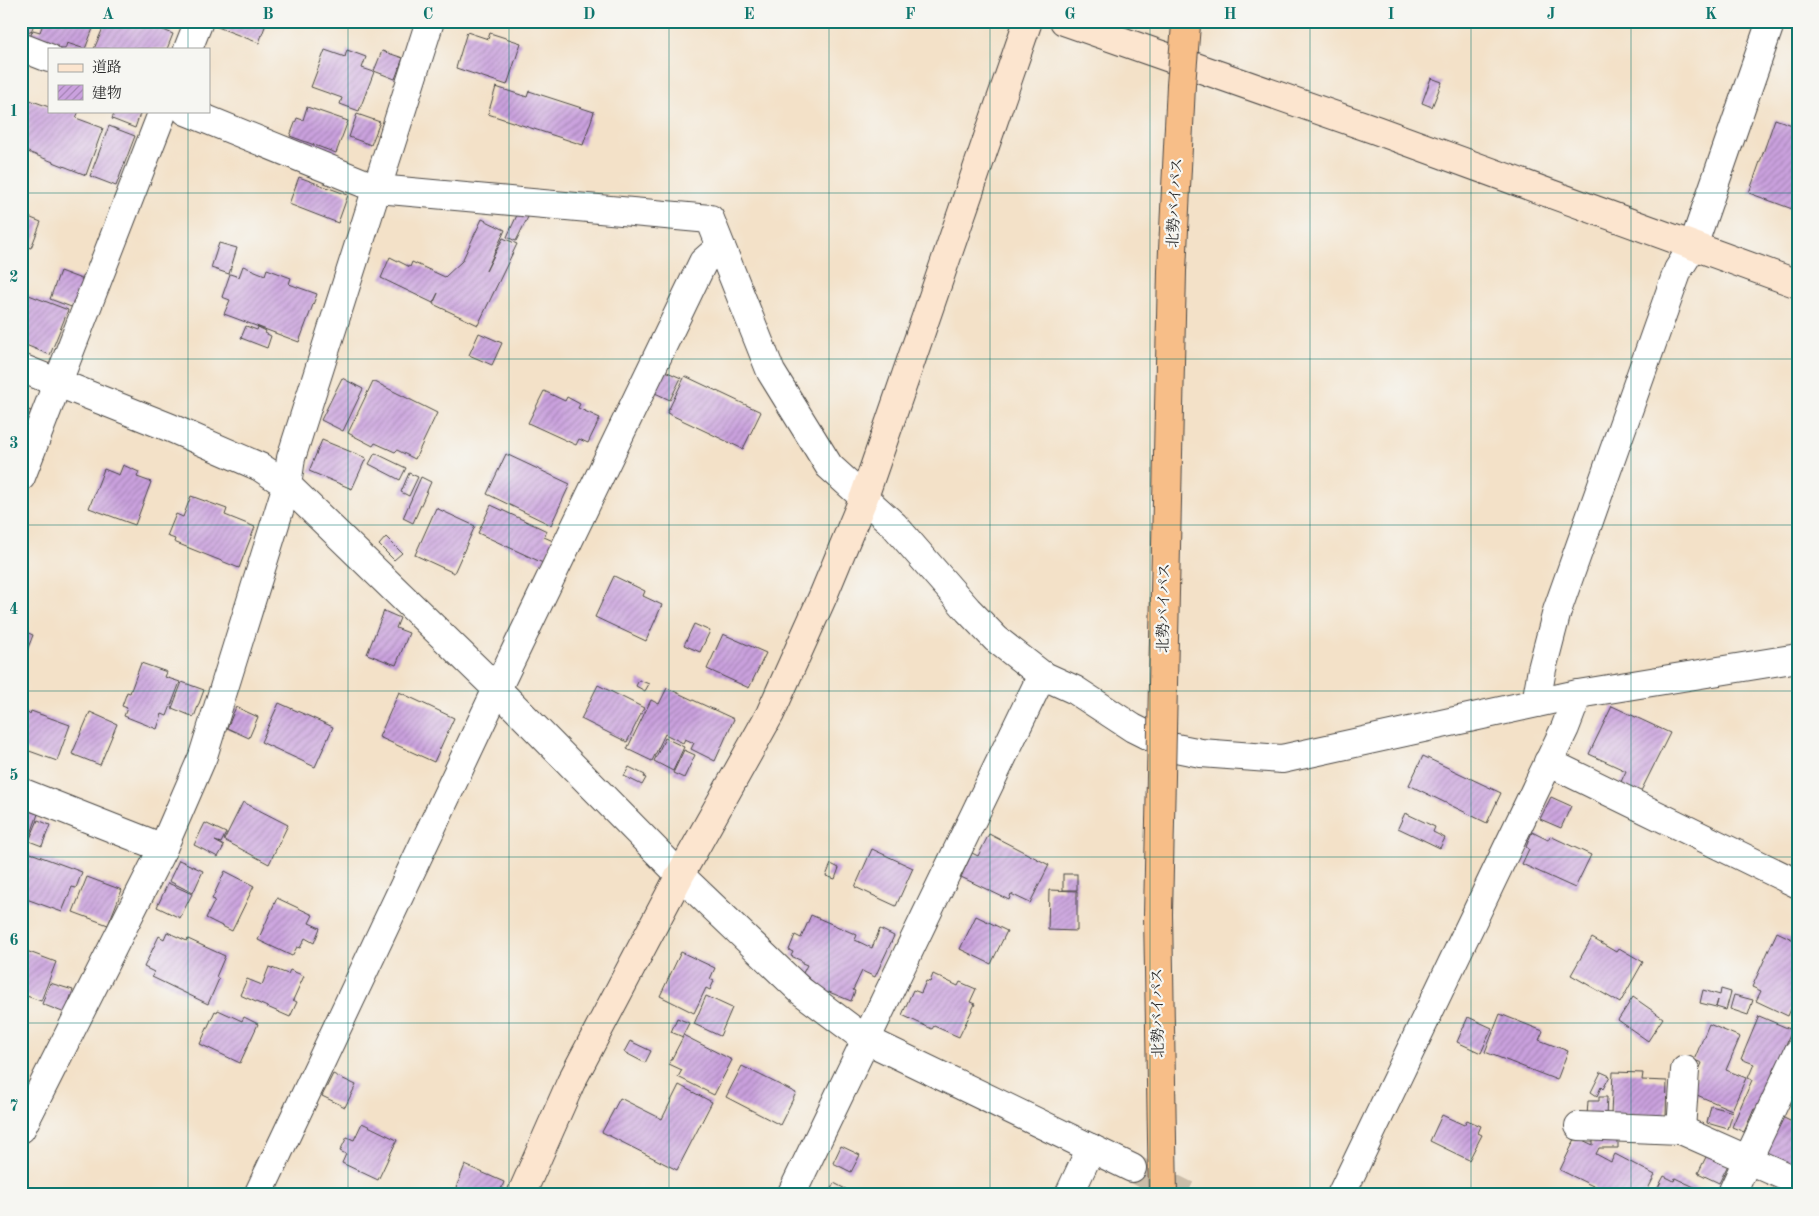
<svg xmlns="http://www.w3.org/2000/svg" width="1819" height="1216" font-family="'Old Standard TT','Noto Serif JP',serif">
<defs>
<pattern id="building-hatch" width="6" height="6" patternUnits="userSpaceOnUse" patternTransform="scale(1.25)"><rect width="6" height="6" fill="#caa1de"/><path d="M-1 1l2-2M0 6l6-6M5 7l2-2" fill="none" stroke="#a483b4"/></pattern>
</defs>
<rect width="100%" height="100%" fill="#f6f6f2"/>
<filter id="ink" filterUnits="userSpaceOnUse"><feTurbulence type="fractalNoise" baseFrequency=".02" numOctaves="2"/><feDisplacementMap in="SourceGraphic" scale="10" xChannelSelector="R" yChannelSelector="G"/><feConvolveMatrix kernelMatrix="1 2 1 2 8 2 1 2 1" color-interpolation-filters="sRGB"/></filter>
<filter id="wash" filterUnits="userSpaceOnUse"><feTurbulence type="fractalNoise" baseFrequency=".0096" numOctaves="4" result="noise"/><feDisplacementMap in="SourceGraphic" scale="20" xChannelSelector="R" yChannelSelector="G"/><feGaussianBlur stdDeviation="1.12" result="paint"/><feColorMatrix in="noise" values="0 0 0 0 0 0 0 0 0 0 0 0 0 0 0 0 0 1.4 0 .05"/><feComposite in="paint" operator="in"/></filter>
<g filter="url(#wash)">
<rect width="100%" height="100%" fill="#f3e1c8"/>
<g id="blocks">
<!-- building -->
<g fill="url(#building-hatch)">
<path d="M21,21H35L31,32L21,28Z"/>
<path d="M44,21H96L85,49L67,43L65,49H58L30,37L33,30L40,32Z"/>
<path d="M106,21H142L173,34L167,49H94Z"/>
<path d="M217,21H267L259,43L215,26Z"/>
<path d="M467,32L488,39L490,33L521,43L507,85L456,68Z"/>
<path d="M325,50L345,57L347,50L366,57L362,68L374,72L359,111L340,104L342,98L311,87Z"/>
<path d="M382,51L403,58L395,79L374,71Z"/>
<path d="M1431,78L1442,82L1432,107L1422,103Z"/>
<path d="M496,87L527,97L529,91L594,112L583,145L488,114Z"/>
<path d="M27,99L49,107V111H79L76,118L103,128L86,175L23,150L26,142L21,140V112Z"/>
<path d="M307,107L348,121L336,153L290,136L297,118L303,120Z"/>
<path d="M115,111H141L135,128L112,119Z"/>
<path d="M357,114L380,122L371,145L349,137Z"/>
<path d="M1775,119L1798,127V202L1795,210L1749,193Z"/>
<path d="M109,126L135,136L116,186L90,176Z"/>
<path d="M299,177L348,195L338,223L289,204Z"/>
<path d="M518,213L528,217L516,241L507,237Z"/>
<path d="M21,214L41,222L31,248L21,245Z"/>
<path d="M482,219L505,230L486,271L503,238L517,244L478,325L433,304L438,293L433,303L381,278L390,257L410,267L412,262L445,277L462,261Z"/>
<path d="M219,243L237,248L229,274L211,268Z"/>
<path d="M243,266L265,275L267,269L291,278L289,284L317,294L299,342L224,314L230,300L222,297L230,274L239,277Z"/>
<path d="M60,271L84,280L74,308L50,299Z"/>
<path d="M21,292L68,310L50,355L21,343Z"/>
<path d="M246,326L257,330L258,327L266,331L265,333L271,336L267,348L241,338Z"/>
<path d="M479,333L502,343L492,365L469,355Z"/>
<path d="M665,371L681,378L670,400L655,393Z"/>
<path d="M685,376L761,412L743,449L667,413Z"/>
<path d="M342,378L363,389L343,431L321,420Z"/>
<path d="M373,381L437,413L415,459L397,450L395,452L375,443L373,446L348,433Z"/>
<path d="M544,391L565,401L567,397L580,404L578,408L600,418L588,443L579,439L576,445L528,423Z"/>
<path d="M21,407L31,411L21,434Z"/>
<path d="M322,440L366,458L352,489L309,471Z"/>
<path d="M375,453L406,468L400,480L369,464Z"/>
<path d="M506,454L570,484L551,525L487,494Z"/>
<path d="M123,465L139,472L137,477L151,482L135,525L89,508L104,469L119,475Z"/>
<path d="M409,473L418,477L409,496L401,492Z"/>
<path d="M421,477L431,482L413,523L403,518Z"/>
<path d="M191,496L227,509L225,515L255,527L239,568L174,542L175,539L167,536L176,514L183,517Z"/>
<path d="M491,505L547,531L544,537L553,541L543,563L478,533Z"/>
<path d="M436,508L475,526L454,573L415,555Z"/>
<path d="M386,537L402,553L394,560L379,545Z"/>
<path d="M614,576L645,591L643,596L662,605L646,641L595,617Z"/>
<path d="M384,611L400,618L396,628L409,633L396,665L367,654Z"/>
<path d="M694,624L710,631L700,652L684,645Z"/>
<path d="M21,626L28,629L26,632L33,635L23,661L21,660Z"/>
<path d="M723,634L766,653L749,688L707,669Z"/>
<path d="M141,663L167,672L165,677L180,682L167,716L162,714L157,729L124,716L127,708L122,706L127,692L130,693Z"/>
<path d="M639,680L649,684L645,691L636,686Z"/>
<path d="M182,682L204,690L194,717L172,708Z"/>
<path d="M598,685L644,708L627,742L581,719Z"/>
<path d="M667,688L734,719L715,761L691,749L694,743L685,739L683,743L665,734L652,761L627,749L651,700L659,704Z"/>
<path d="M399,692L454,718L434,762L379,737Z"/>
<path d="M279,703L333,727L315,767L261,742Z"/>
<path d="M1612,706L1670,733L1640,793L1620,784L1626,771L1589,754Z"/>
<path d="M236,707L258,717L249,738L227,728Z"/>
<path d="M31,711L70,725L57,761L21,748L23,723L21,719L24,712L30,714Z"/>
<path d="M90,712L117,724L100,765L72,754Z"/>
<path d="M665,738L684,747L673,771L654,761Z"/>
<path d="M684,750L695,755L684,778L673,773Z"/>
<path d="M1423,756L1501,793L1487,823L1409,785Z"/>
<path d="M629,767L645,775L644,777L646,778L642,785L624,776Z"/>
<path d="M1551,797L1571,806L1561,828L1540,819Z"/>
<path d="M243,802L288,825L269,864L224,840Z"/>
<path d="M23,809L38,814L28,842L21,839V814Z"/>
<path d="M1405,813L1435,827L1433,832L1445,838L1440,848L1398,828Z"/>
<path d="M38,820L50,825L42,846L29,841Z"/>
<path d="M205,823L226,833L221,843L215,841L224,846L218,857L194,845Z"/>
<path d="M1532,832L1548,840L1550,836L1591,855L1575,888L1522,864L1529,849L1526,847Z"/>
<path d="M989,834L1049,865L1030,903L1011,894L1009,900L961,877L972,853L978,856Z"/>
<path d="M21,846L29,850L28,852L82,872L76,888L72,887L62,912L21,897Z"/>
<path d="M872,849L913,868L896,906L855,887Z"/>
<path d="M179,860L203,871L193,893L169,881Z"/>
<path d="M831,864L839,868L835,879L826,876Z"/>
<path d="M225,871L254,886L232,931L206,918L215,900L212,899Z"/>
<rect x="1063" y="874" width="14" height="16"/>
<path d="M87,877L122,890L108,925L73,912Z"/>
<path d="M168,883L192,894L180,918L157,907Z"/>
<path d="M1049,890L1077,891V931L1048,930Z"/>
<path d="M277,898L313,915L309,923L320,928L314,943L305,938L300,948L297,947L292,956L258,940Z"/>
<path d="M811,915L857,935L855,940L872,948L880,929L894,936L875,977L862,971L853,990L855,991L851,1001L829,992L828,995L803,973L807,965L802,963V961L791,956L793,952L789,950L795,935L801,938Z"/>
<path d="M976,916L1007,931L991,964L960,949Z"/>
<path d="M167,932L187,941L188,939L225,956L216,977L219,979L208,1004L152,977L154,972L144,967L159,936L164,939Z"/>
<path d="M1777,932L1798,942V952L1795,958L1798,959V1013L1791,1009L1788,1016L1756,1001L1761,991L1752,987Z"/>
<path d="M1592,938L1616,952L1619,948L1643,962L1620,1003L1571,975Z"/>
<path d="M21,949L56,962L41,1001L21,994Z"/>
<path d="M681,952L715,968L710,979L714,981L710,990L706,988L694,1013L660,996Z"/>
<path d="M269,967L288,974L290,970L304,976L293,1000L297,1002L290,1017L240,995L247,979L262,985Z"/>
<path d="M933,974L958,986L960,982L976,989L970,1002L975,1004L959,1037L934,1026L932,1029L902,1015L913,990L921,993L926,981L930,982Z"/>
<path d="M50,983L73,990L65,1013L42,1004Z"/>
<path d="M1721,989L1731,992L1726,1010L1716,1007L1718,1000L1716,1007L1700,1003L1703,990L1720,995Z"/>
<path d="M1734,995L1753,1000L1748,1015L1730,1009Z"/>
<path d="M706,996L732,1008L720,1036L694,1024Z"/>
<path d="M1633,997L1663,1018L1648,1041L1618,1020Z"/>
<path d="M218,1010L242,1021L244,1017L258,1024L240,1063L200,1044L215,1011L217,1012Z"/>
<path d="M1500,1014L1543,1031L1539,1040L1568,1051L1557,1080L1485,1052Z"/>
<path d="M1759,1016L1792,1030L1759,1110L1754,1109L1744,1132L1732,1127L1752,1080L1748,1078L1754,1064L1741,1059Z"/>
<path d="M1468,1017L1492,1028L1481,1053L1457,1042Z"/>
<path d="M677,1018L689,1023L683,1035L732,1060L714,1095L678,1077L682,1070L669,1064L683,1037L671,1032Z"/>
<path d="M1709,1024L1740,1037L1726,1070L1746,1078L1732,1110L1690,1092L1702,1063L1694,1060Z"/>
<path d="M630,1041L651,1051L645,1063L624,1052Z"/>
<path d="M742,1066L796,1093L780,1125L726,1097Z"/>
<path d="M1601,1072L1610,1076L1603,1089L1601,1087L1597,1096L1591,1092Z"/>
<path d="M1613,1072L1643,1073L1642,1080L1667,1081L1666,1116L1611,1114Z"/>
<path d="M333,1074L356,1085L345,1107L322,1096Z"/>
<path d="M679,1085L712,1102L677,1170L602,1132L620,1098L662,1119Z"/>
<path d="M1599,1097H1607L1606,1116H1587L1588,1101H1599Z"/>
<path d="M1711,1106L1733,1112L1728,1129L1707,1123Z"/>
<path d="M1442,1115L1464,1125L1467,1120L1481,1126L1478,1133L1482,1135L1469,1160L1430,1141Z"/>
<path d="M1782,1117L1798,1125V1169L1764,1153Z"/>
<path d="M362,1123L397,1140L378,1180L342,1163L346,1154L340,1151L347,1137L354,1140Z"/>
<path d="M1576,1137L1593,1145V1139L1618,1138V1148H1599L1596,1154L1611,1162L1615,1154L1655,1175L1645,1195H1610L1607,1193L1606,1195H1599L1593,1192L1595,1187L1560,1170Z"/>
<path d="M841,1146L860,1155L851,1172L833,1163Z"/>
<path d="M1708,1153L1729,1163L1719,1183L1698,1173Z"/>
<path d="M465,1165L504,1182L499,1195H453Z"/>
<path d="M1664,1176L1674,1181L1675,1178L1707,1193L1706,1195H1654Z"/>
<path d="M834,1183L857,1195H828Z"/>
</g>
</g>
</g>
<g filter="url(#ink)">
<use href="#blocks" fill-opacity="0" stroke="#494643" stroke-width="1"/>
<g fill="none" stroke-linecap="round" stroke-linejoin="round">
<!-- street-tunnel -->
<path stroke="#cbbda9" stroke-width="28" stroke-dasharray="28 14" stroke-linecap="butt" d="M1132,1168L1187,1195"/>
<!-- street casing -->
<g stroke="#494643" stroke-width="30">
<g id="street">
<path d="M21,47L49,58"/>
<path d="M188,49L199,21"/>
<path d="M186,111L378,189L710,219L771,372L829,466L894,525L968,610L996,639L1042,675L1075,690L1133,728L1171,747L1201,753L1282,759L1578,694L1798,658"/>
<path d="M21,368L171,428L260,467L287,485L497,689L680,875L801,991L865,1039L1132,1168"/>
<path d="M21,477L163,111"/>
<path d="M1536,703L1542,669L1557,611L1678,270L1693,246L1771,21"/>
<path d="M1548,762L1798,884"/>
<path d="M21,792L163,848"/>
<path d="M1579,1126L1681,1130L1798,1182"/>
<path d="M21,1129L163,848L203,756L287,485L291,458L430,21"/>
<path d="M1681,1130L1685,1070"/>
<path d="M258,1195L497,689L703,262L720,247"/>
<path d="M791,1195L1042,675"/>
<path d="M1069,1195L1091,1148"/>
<path d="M1341,1195L1565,728L1578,694"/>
<path d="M1731,1195L1798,1053"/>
</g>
</g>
<!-- secondary casing -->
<g stroke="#494643" stroke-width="30">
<g id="secondary">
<path d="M1064,21L1376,130L1798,284"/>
<path d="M521,1195L571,1082L680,875L770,714L823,596L864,497L1028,21"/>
</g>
</g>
<!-- highway casing -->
<g stroke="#494643" stroke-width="30">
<path id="highway" d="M1160,822L1158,914L1163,1195"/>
</g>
<!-- street -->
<use href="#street" stroke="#fff" stroke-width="28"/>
<!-- secondary -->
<use href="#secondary" stroke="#fce5cf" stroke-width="28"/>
<!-- highway -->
<use href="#highway" stroke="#f7be88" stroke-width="28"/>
<!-- highway-bridge casing -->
<g stroke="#494643" stroke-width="30" stroke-linecap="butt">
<path id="highway-bridge" d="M1160,822L1172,271L1181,85L1186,25"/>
</g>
<!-- highway-bridge -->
<use href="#highway-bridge" stroke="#f7be88" stroke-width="28"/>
</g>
</g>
<!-- grid -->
<path fill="none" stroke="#0f766e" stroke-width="1" stroke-opacity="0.55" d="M188,21V49M348,21V1195M509,21V1195M669,21V1195M829,21V1195M990,21V1195M1150,21V1195M1310,21V1195M1471,21V1195M1631,21V1195M188,111V1195M21,193H1798M21,359H1798M21,525H1798M21,691H1798M21,857H1798M21,1023H1798"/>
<g text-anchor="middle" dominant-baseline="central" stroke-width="4.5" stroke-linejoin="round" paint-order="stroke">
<!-- street labels -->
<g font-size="15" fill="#2b2b2b" stroke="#f6f6f2">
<text transform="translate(1176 203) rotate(-87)">北勢バイパス</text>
<text transform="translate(1165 608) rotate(-89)">北勢バイパス</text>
<text transform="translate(1159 1013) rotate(-91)">北勢バイパス</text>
</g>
</g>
<!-- margin -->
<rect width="1819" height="1216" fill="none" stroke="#f6f6f2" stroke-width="55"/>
<!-- legend -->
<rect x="48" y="48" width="162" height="65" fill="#f6f6f2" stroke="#a5a5a2"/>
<rect x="58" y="64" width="25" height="8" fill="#fce5cf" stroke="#a5a5a2"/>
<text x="92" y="72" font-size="15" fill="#2b2b2b">道路</text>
<rect x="58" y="85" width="25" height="15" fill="url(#building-hatch)" stroke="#a5a5a2"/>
<text x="92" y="98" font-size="15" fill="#2b2b2b">建物</text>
<rect x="28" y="28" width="1764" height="1160" fill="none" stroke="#0f766e" stroke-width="2"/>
<g font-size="16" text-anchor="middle" font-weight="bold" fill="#0f766e">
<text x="108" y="19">A</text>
<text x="268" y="19">B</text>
<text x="428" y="19">C</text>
<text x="589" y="19">D</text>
<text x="749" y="19">E</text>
<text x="910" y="19">F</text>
<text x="1070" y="19">G</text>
<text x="1230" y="19">H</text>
<text x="1391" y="19">I</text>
<text x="1551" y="19">J</text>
<text x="1711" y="19">K</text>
<text x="14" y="116">1</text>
<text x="14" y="282">2</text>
<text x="14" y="448">3</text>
<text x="14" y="614">4</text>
<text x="14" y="780">5</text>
<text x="14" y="945">6</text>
<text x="14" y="1111">7</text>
</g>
</svg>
